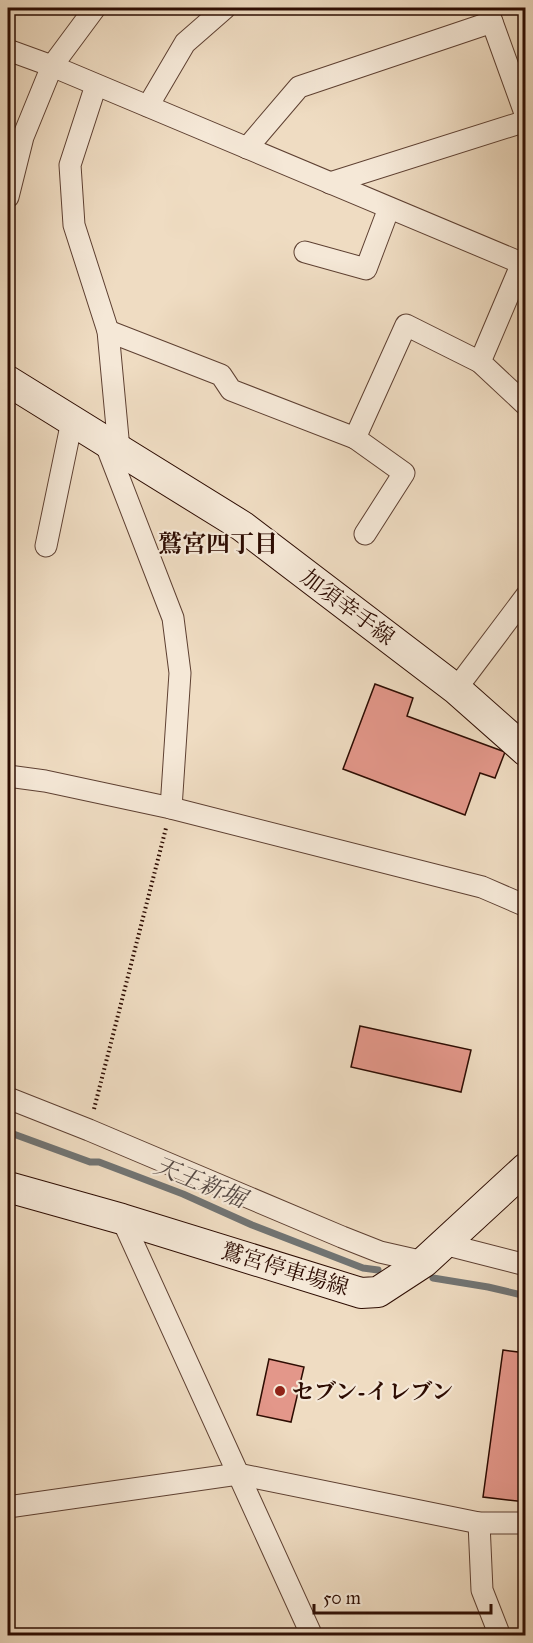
<svg xmlns="http://www.w3.org/2000/svg" width="533" height="1643" font-family="'IM FELL Great Primer','Noto Serif JP',serif">
<rect width="100%" height="100%" fill="#efdcc2"/>
<filter id="stains"><feTurbulence type="fractalNoise" baseFrequency=".00333" numOctaves="4"/><feColorMatrix values="0 0 0 0 .2 0 0 0 0 .09 0 0 0 0 .02 0 0 0 .5 -.17"/></filter>
<radialGradient id="worn" r=".72"><stop offset=".6" stop-color="#630" stop-opacity="0"/><stop offset="1" stop-color="#630" stop-opacity=".3"/></radialGradient>
<g fill="none" stroke-linecap="round" stroke-linejoin="round">
<!-- stream -->
<g stroke="#717473" stroke-width="7">
<path d="M8,1132L90,1162H99L183,1194L252,1225L363,1268L378,1270"/>
<path d="M433,1278L488,1287L526,1296"/>
</g>
</g>
<!-- building -->
<g fill="#e3978a" stroke="#2d0c02" stroke-width="1.5">
<path d="M375,684L413,698L407,716L505,752L495,778L480,773L465,815L343,769Z"/>
<path d="M360,1026L471,1050L461,1092L351,1067Z"/>
<path d="M503,1350L526,1353V1502L483,1497Z"/>
<path d="M269,1359L304,1367L291,1422L257,1415Z"/>
</g>
<g fill="none" stroke-linecap="round" stroke-linejoin="round">
<!-- minor casing -->
<g stroke="#5e4032" stroke-width="23">
<g id="minor">
<path d="M487,8L526,116"/>
<path d="M8,50L52,66L526,265"/>
<path d="M96,85L70,165L74,225L108,331L119,449"/>
<path d="M148,106L185,43L225,8"/>
<path d="M247,148L299,87L492,22"/>
<path d="M330,183L526,121"/>
<path d="M8,197L23,137L52,66L95,8"/>
<path d="M305,252L366,269L389,208"/>
<path d="M522,263L480,362L526,405"/>
<path d="M108,331L221,375L231,390L355,438"/>
<path d="M105,442L173,618L180,673L171,808"/>
<path d="M365,534L404,473L355,438L406,325L480,362"/>
<path d="M46,546L72,421"/>
<path d="M456,689L526,596"/>
<path d="M8,776L45,781L171,808L482,887L526,906"/>
<path d="M8,1098L89,1130L342,1237L380,1252L424,1262"/>
<path d="M122,1219L312,1636"/>
<path d="M444,1244L526,1265"/>
<path d="M8,1507L238,1474L479,1523H526"/>
<path d="M479,1523L482,1590L500,1636"/>
</g>
</g>
<!-- secondary casing -->
<g stroke="#2d0c02" stroke-width="32">
<g id="secondary">
<path d="M8,381L242,526L456,689L526,751"/>
<path d="M8,1187L122,1219L361,1293L378,1292L424,1262L526,1168"/>
</g>
</g>
<!-- path -->
<path stroke="#2d0c02" stroke-width="4" stroke-dasharray="1.5 3" stroke-linecap="butt" d="M94,1109L166,828"/>
<!-- minor -->
<use href="#minor" stroke="#f5e8d7" stroke-width="21"/>
<!-- secondary -->
<use href="#secondary" stroke="#f5e8d7" stroke-width="30"/>
</g>
<!-- markers -->
<circle fill="#8f2418" stroke="#f5e8d7" stroke-width="2" cx="280" cy="1391" r="6"/>
<g text-anchor="middle" dominant-baseline="central" stroke-width="4.5" stroke-linejoin="round" paint-order="stroke">
<!-- street labels -->
<g font-size="22" fill="#2d0c02" stroke="#f5e8d7">
<text transform="translate(348 607) rotate(37)">加須幸手線</text>
<text transform="translate(285 1269) rotate(17)">鷲宮停車場線</text>
</g>
<!-- poi labels -->
<g font-size="22" font-weight="bold" fill="#2d0c02" stroke="#f5e8d7" text-anchor="start">
<text x="292" y="1391">セブン-イレブン</text>
</g>
<!-- neighbourhood labels -->
<g font-size="24" font-weight="bold" fill="#2d0c02" stroke="#f5e8d7">
<text x="218" y="544">鷲宮四丁目</text>
</g>
<!-- water labels -->
<g font-size="24" font-style="italic" fill="#554944" stroke="#f5e8d7">
<text transform="translate(200 1182) rotate(22)">天王新堀</text>
</g>
</g>
<!-- margin -->
<rect width="533" height="1643" fill="none" stroke="#efdcc2" stroke-width="30"/>
<rect x="9" y="9" width="515" height="1625" fill="none" stroke="#2d0c02" stroke-width="3"/>
<rect x="15" y="15" width="503" height="1613" fill="none" stroke="#2d0c02" stroke-width="1.5"/>
<!-- scale -->
<path d="M314 1604v9h177v-9" fill="none" stroke="#2d0c02" stroke-width="3"/>
<text x="323" y="1604" font-size="18" fill="#2d0c02" stroke="#f5e8d7" stroke-width="4.5" paint-order="stroke">50 m</text>
<rect width="100%" height="100%" filter="url(#stains)"/>
<rect width="100%" height="100%" fill="url(#worn)"/>
</svg>
